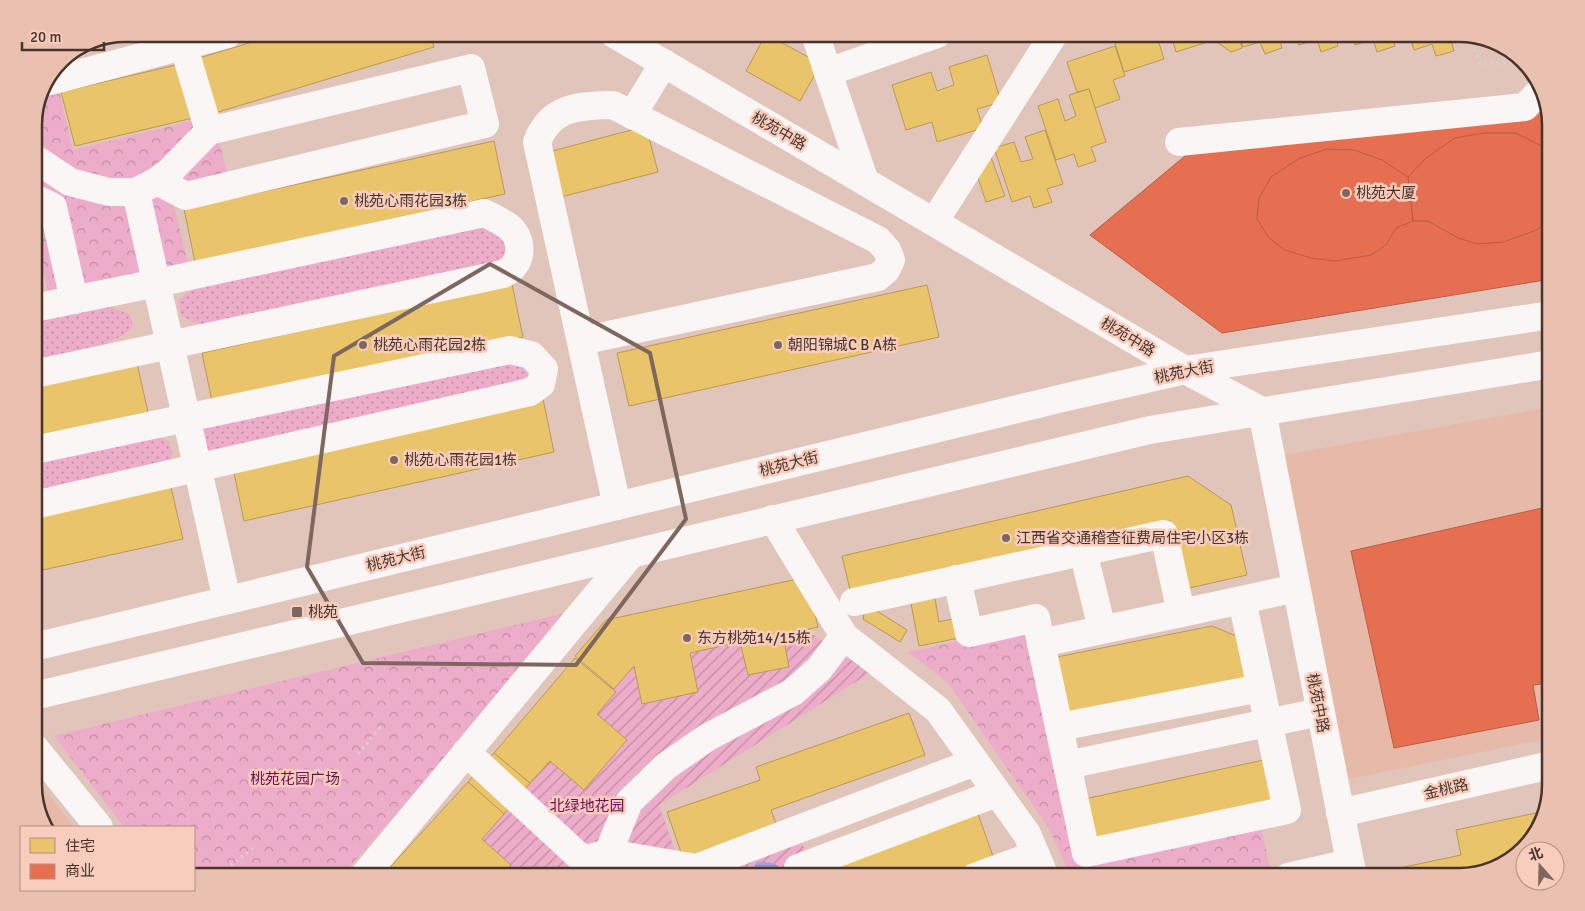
<svg xmlns="http://www.w3.org/2000/svg" width="1585" height="911" font-family="Signika,'Noto Sans SC',sans-serif">
<defs>
<pattern id="grass-dots" width="8" height="8" patternUnits="userSpaceOnUse" patternTransform="scale(1.25)"><rect width="8" height="8" fill="#edacc9"/><path d="M2 2h.1M6 6h.1" fill="none" stroke="#c28da3" stroke-width="1.8" stroke-linecap="round"/></pattern>
<pattern id="park-crowns" width="20" height="18" patternUnits="userSpaceOnUse" patternTransform="scale(1.25)"><rect width="20" height="18" fill="#edacc9"/><path d="M2 6a3 3 0 1 1 6 0M12 15a3 3 0 1 1 6 0" fill="none" stroke="#c28da3"/></pattern>
<pattern id="garden-furrows" width="10" height="10" patternUnits="userSpaceOnUse" patternTransform="scale(1.25)"><rect width="10" height="10" fill="#edacc9"/><path d="M-1 1l2-2M0 10L10 0M9 11l2-2" fill="none" stroke="#c28da3"/></pattern>
<pattern id="water-rules" width="6" height="5" patternUnits="userSpaceOnUse" patternTransform="scale(1.25)"><rect width="6" height="5" fill="#aaa4e0"/><path d="M0 2.5h6" fill="none" stroke="#8c86b6"/></pattern>
</defs>
<rect width="100%" height="100%" fill="#e1c5ba"/>
<!-- built -->
<g fill="#e7b9a8">
<path d="M1551,407V738L1349,779L1284,455Z"/>
<path d="M34,776L74,827H46L34,792Z"/>
</g>
<!-- grass -->
<g fill="url(#grass-dots)">
<path d="M485,227C493,232 512,241 508,254C507,259 501,264 498,268L214,327L190,321L181,315L178,301L187,293L201,286Z"/>
<path d="M107,305L129,314L132,321V328C108,350 65,353 34,359V320Z"/>
<path d="M515,357L532,370L526,383L213,452L206,450L199,432L205,423Z"/>
<path d="M158,435L169,442L172,452V461L34,496V459Z"/>
</g>
<!-- park -->
<g fill="url(#park-crowns)">
<path d="M55,74L73,150L213,116L231,188L173,202L188,264L50,298L34,232V119Z"/>
<path d="M573,611L341,877H194V827H124L54,736Z"/>
<path d="M1029,626L1081,866L1261,827L1270,869L1234,877H1071L1050,830L948,683L908,652Z"/>
</g>
<!-- garden -->
<g fill="url(#garden-furrows)">
<path d="M790,619L870,673L659,805L684,877H427L624,661Z"/>
<path d="M801,839L814,877H699Z"/>
</g>
<!-- water -->
<path fill="url(#water-rules)" d="M757,862C774,861 778,864 789,877H710L749,874Z"/>
<!-- homes -->
<g fill="#e9c46a" stroke="#b99957">
<path d="M279,34H430L434,47L215,113L199,58Z"/>
<path d="M766,34L821,64L800,101L746,71Z"/>
<path d="M1112,34H1238L1242,48L1231,52L1214,40L1176,52L1172,39L1159,43L1164,59L1124,72Z"/>
<path d="M1238,34H1281L1278,35L1282,48L1265,54L1260,42L1243,47Z"/>
<path d="M1295,34H1334L1338,46L1321,52L1317,39L1299,45Z"/>
<path d="M1352,34H1391L1395,46L1377,52L1373,39L1355,45Z"/>
<path d="M1409,34H1460L1450,37L1454,51L1436,56L1432,44L1414,50Z"/>
<path d="M1115,46L1125,76L1113,80L1120,99L1095,108L1089,89L1077,92L1067,62Z"/>
<path d="M987,55L1001,102L977,109L983,128L937,142L932,122L906,130L892,85L931,72L937,91L954,85L949,67Z"/>
<path d="M180,64L193,118L75,146L61,92Z"/>
<path d="M1089,89L1106,142L1091,147L1096,161L1078,167L1074,154L1056,160L1038,106L1058,99L1065,121L1076,116L1069,95Z"/>
<path d="M646,126L658,172L557,198L545,153Z"/>
<path d="M1045,130L1063,184L1047,189L1052,202L1034,208L1030,196L1012,202L994,148L1014,142L1021,162L1033,159L1025,137Z"/>
<path d="M494,141L505,194L195,262L184,209Z"/>
<path d="M988,149L1005,196L986,202L975,169Z"/>
<path d="M34,241L41,271L34,272Z"/>
<path d="M512,284L523,337L213,406L202,353Z"/>
<path d="M927,285L939,337L629,406L617,353Z"/>
<path d="M136,359L148,412L34,437V382Z"/>
<path d="M543,399L554,452L244,521L233,468Z"/>
<path d="M1188,476L1231,505L1247,575L1185,589L1169,520L851,594L842,556Z"/>
<path d="M170,483L183,539L34,572V514Z"/>
<path d="M807,577L818,627L783,635L789,667L748,675L740,642L690,653L698,692L642,704L634,666L614,689L575,656L606,620Z"/>
<path d="M934,593L939,622L956,618L959,638L919,646L910,598Z"/>
<path d="M866,604L907,630L900,642L863,619Z"/>
<path d="M1212,626L1241,638L1251,685L1065,722L1052,658Z"/>
<path d="M575,658L616,692L597,714L627,740L584,790L550,761L530,783L494,753Z"/>
<path d="M909,713L925,755L771,810L777,826L683,858L667,812L760,780L756,767Z"/>
<path d="M494,753L530,783L504,814L468,782Z"/>
<path d="M1268,759L1278,800L1094,841L1085,799Z"/>
<path d="M468,782L504,814L482,839L511,865L500,877H381Z"/>
<path d="M977,811L995,862L953,877H823L819,868Z"/>
<path d="M1545,811L1539,831L1510,860L1476,868L1477,873L1460,877H1406L1404,867L1461,855L1456,830Z"/>
</g>
<!-- shops -->
<g fill="#e76f51" stroke="#b85d46">
<path d="M1548,111L1551,119V279L1222,333L1090,235L1191,151Z"/>
<path d="M1484,133H1516L1551,151V218L1537,230L1503,242L1478,244L1458,238L1428,221H1413L1408,177L1426,158L1455,138Z"/>
<path d="M1327,149L1354,150L1382,160L1408,177L1413,221L1396,228L1386,245L1371,255L1335,261L1311,258L1285,250L1269,238L1257,219L1259,198L1271,177L1300,158Z"/>
<path d="M1551,506V683L1533,685L1539,720L1394,748L1351,551Z"/>
</g>
<g fill="none" stroke-linecap="round" stroke-linejoin="round">
<!-- path -->
<g stroke="#d9d0cd" stroke-width="3" stroke-dasharray="2.5 4" stroke-linecap="butt">
<path d="M682,34C706,46 729,42 753,34"/>
<path d="M1470,37L1480,64L1509,63L1516,56"/>
<path d="M358,754L381,726"/>
<path d="M215,877L255,847"/>
</g>
<!-- minor -->
<g stroke="#faf6f5" stroke-width="28">
<path d="M180,34L209,131"/>
<path d="M614,34L1185,370L1262,411L1353,877"/>
<path d="M815,34L865,182"/>
<path d="M828,72L937,34"/>
<path d="M51,81L228,34"/>
<path d="M632,115L664,63"/>
<path d="M1179,142L1525,107L1541,90"/>
<path d="M34,158L70,182L109,192H136L157,181L169,172L209,131L471,68L485,124L186,196L157,181"/>
<path d="M136,192L227,600"/>
<path d="M34,198L53,207L74,300"/>
<path d="M934,222L1054,34"/>
<path d="M34,308L157,283L484,213C493,217 502,222 509,227C521,237 523,255 513,267C511,270 506,272 503,274L34,374"/>
<path d="M581,341L878,277L886,270L891,260L887,250L878,240L613,105C579,106 551,106 537,142L617,506"/>
<path d="M34,450L510,350L531,355L544,369L541,384L530,392L34,505"/>
<path d="M773,519L844,636L938,710L1027,834L1045,877"/>
<path d="M1083,551L1102,629"/>
<path d="M957,579L969,633L1036,618L1041,643"/>
<path d="M1242,600L1041,643L1086,853L1287,810L1242,600L1296,588"/>
<path d="M854,602L1164,534L1181,613"/>
<path d="M1059,727L1261,688"/>
<path d="M34,747L99,827"/>
<path d="M466,752L583,860L608,853L696,868L975,762"/>
<path d="M1067,765L1320,712"/>
<path d="M1340,813L1551,765"/>
<path d="M363,877L631,554"/>
<path d="M610,877L608,853L629,802L666,766L708,737L793,692L819,669L844,636"/>
<path d="M800,877L798,868L997,793"/>
<path d="M975,877L1035,855"/>
<path d="M1288,877L1350,863"/>
</g>
<!-- major -->
<g stroke="#faf6f5" stroke-width="28">
<path d="M34,647L1063,398L1185,370L1551,315"/>
<path d="M34,696L1150,430L1551,364"/>
</g>
</g>
<!-- marked area -->
<path fill="none" stroke="#7e675e" stroke-width="4" stroke-linejoin="round" d="M490,264L650,353L686,519L576,665L363,663L307,567L334,356Z"/>
<!-- markers -->
<g fill="#7e675e" stroke="#f8cdbd" stroke-width="2">
<circle cx="1346" cy="193" r="5"/>
<circle cx="344" cy="201" r="5"/>
<circle cx="363" cy="345" r="5"/>
<circle cx="778" cy="345" r="5"/>
<circle cx="394" cy="460" r="5"/>
<circle cx="1006" cy="538" r="5"/>
<rect x="291" y="606" width="12" height="12" rx="2.5"/>
<circle cx="687" cy="638" r="5"/>
</g>
<g text-anchor="middle" dominant-baseline="central" stroke-width="5" stroke-linejoin="round" paint-order="stroke">
<!-- street labels -->
<g font-size="15" fill="#49342c" stroke="#f8cdbd">
<text transform="translate(779 131) rotate(30)">桃苑中路</text>
<text transform="translate(1128 337) rotate(31)">桃苑中路</text>
<text transform="translate(1184 372) rotate(-11)">桃苑大街</text>
<text transform="translate(789 464) rotate(-14)">桃苑大街</text>
<text transform="translate(396 559) rotate(-14)">桃苑大街</text>
<text transform="translate(1318 703) rotate(79)">桃苑中路</text>
<text transform="translate(1446 789) rotate(-13)">金桃路</text>
</g>
<!-- poi labels -->
<g font-size="15" fill="#49342c" stroke="#f8cdbd" text-anchor="start">
<text x="1356" y="193">桃苑大厦</text>
<text x="354" y="201">桃苑心雨花园3栋</text>
<text x="373" y="345">桃苑心雨花园2栋</text>
<text x="788" y="345">朝阳锦城C B A栋</text>
<text x="404" y="460">桃苑心雨花园1栋</text>
<text x="1016" y="538">江西省交通稽查征费局住宅小区3栋</text>
<text x="308" y="612">桃苑</text>
<text x="697" y="638">东方桃苑14/15栋</text>
</g>
<!-- park labels -->
<g font-size="15" fill="#730a59" stroke="#f8cdbd">
<text x="295" y="779">桃苑花园广场</text>
<text x="587" y="806">北绿地花园</text>
</g>
</g>
<!-- crop -->
<path d="M0 0H1585V911H0ZM125 42H1459A83 83 0 0 1 1542 125V785A83 83 0 0 1 1459 868H125A83 83 0 0 1 42 785V125A83 83 0 0 1 125 42Z" fill="#eac1b1" fill-rule="evenodd"/>
<path fill="none" stroke="#49342c" stroke-width="2.5" d="M125 42H1459A83 83 0 0 1 1542 125V785A83 83 0 0 1 1459 868H125A83 83 0 0 1 42 785V125A83 83 0 0 1 125 42Z"/>
<!-- legend -->
<rect x="20" y="826" width="175" height="65" fill="#f8cdbd" stroke="#b29083"/>
<rect x="30" y="838" width="25" height="15" fill="#e9c46a" stroke="#b29083"/>
<text x="65" y="851" font-size="15" fill="#49342c">住宅</text>
<rect x="30" y="864" width="25" height="15" fill="#e76f51" stroke="#b29083"/>
<text x="65" y="876" font-size="15" fill="#49342c">商业</text>
<!-- north arrow -->
<g transform="translate(1540 866) rotate(340)"><circle r="24" fill="#f8cdbd" stroke="#b29083"/>
<path d="M0-4L9 19L0 12L-9 19Z" fill="#7e675e"/>
<text y="-8" font-size="14" font-weight="bold" text-anchor="middle" fill="#49342c">北</text>
</g>
<!-- scale -->
<path d="M22 42v8h82v-8" fill="none" stroke="#49342c" stroke-width="2.5"/>
<text x="30" y="42" font-size="15" fill="#49342c" stroke="#f8cdbd" stroke-width="4" paint-order="stroke">20 m</text>
</svg>
